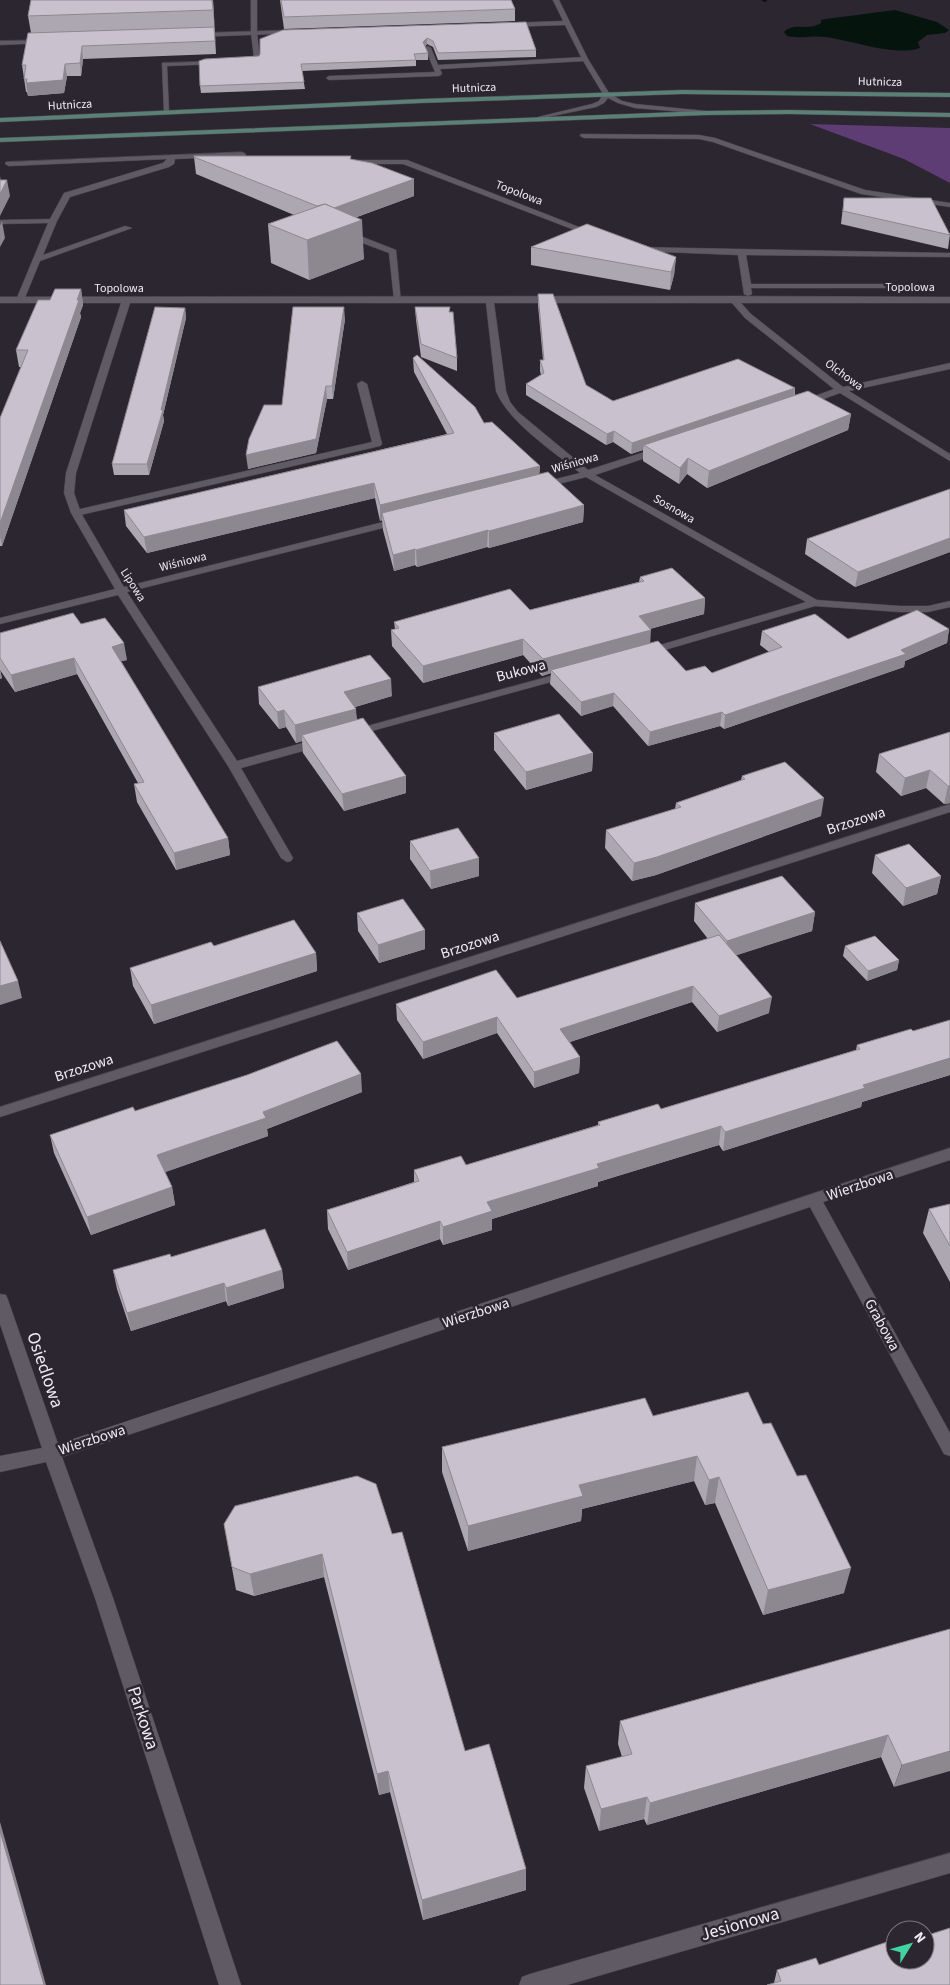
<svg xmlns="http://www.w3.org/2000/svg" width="950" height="1985" font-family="'Source Sans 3',sans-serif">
<rect width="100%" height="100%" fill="#2c2630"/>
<!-- green -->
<path fill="#5e3d74" d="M810,124L950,128V183L904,159Z"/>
<!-- water -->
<path fill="#06140e" d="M895,10L937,22L949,30L945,33L927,35L918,42L920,48C894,57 852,40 825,37C812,35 799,39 787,36L784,32C793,22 809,31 821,23V20L826,19Z"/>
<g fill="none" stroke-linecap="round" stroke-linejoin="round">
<!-- stream -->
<path fill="#06140e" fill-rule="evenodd" d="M761,0H767V1L765,2Z"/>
<!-- service casing -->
<g stroke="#49444c" stroke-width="1">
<g id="service">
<path d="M251,0H257V33L260,60L243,63L241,62V60L254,58L251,33Z"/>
<path d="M428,46L431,48L438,65L585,57L588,59L585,61L440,69L442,74L439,76L329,80L326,78L329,76L435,72L425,48Z"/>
<path d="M219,61V63L217,64L167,66L169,112L164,113L162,63Z"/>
<path d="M581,134L699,135L715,138L865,190L950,203V207L861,194L713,142L699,139L584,138L580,136Z"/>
<path d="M242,152L246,154L245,156L175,159L174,164L169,167L70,197L57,221L43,255L125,226L132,228L40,261L24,300L20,303L16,300L48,223L0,224V220L50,219L64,193L163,163L167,159L9,166L5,164L6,162Z"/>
<path d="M348,160H407L597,234L590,236L403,164H351L347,162Z"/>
<path d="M344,232H350L396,250L401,302L394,300L389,253L344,236Z"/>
<path d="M634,247L948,253H950V257L746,255L751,284H909L913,286L909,288H751L752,294L748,296L744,294L738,255L637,251L633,249Z"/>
<path d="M362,381L367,384L382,444L380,446L76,516L71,513L76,510L372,442L357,384Z"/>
</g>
</g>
<!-- pedestrian casing -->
<g stroke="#49444c" stroke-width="1">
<path id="pedestrian" d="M950,1853V1873L567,1985H519L522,1977L530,1974Z"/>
</g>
<!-- minor casing -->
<g stroke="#49444c" stroke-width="1">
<g id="minor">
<path d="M553,0H559L588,59L609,93L622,101L635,104L706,111L709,113L708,114L635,108L618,103L608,98L604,103L596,107L538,119V117L592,104L599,101L603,94L582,59L565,25L508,27L505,25L508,23L563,21Z"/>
<path d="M297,30L300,32L299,33L196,37L193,35L196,33Z"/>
<path d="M46,40L47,41L44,43L0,45V41Z"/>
<path d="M733,296L950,297V303H741L751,314L843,387L950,363V369L849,391L950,454V461L840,393L807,405H801V401L834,389L745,318L732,303H494L506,391L510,402L518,412L588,470L657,448H663V452L595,475L817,600L900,606H928L950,601V607L928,612H900L815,606L651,654H643L641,652L643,650L806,602L586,477L539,489L536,488V484L580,473C553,451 509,423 496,391L486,303H130L76,473L74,493L81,513L124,587L399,518L404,521L403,523L127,592L237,761L321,738L327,742L325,745L241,768L293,858L291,861L287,862L281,858L228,766L118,595L0,624V618L115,589L71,513L64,493L66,473L121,303H0V297Z"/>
<path d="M569,671L575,674L573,676L357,735L353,737L347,733L349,731Z"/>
<path d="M950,804V812L0,1117V1107Z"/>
<path d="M950,1148V1160L823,1202L950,1433V1456L944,1454L810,1207L62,1457L113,1598L241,1985H219L95,1598L46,1462L0,1472V1456L42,1448L0,1324V1294L6,1295L8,1300L58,1444Z"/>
</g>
</g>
<!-- secondary casing -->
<g stroke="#49444c" stroke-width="1">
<g id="secondary">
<path d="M682,90L950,93V97L682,94L421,103L0,122V118L421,99Z"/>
<path d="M790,110L950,113V117L790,114L706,115L0,142V138L706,111Z"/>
</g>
</g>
<!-- service -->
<use href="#service" fill="#605a65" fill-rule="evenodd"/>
<!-- pedestrian -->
<use href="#pedestrian" fill="#605a65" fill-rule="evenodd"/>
<!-- minor -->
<use href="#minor" fill="#605a65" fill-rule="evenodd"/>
<!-- secondary -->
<use href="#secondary" fill="#5a8078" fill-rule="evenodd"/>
</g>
<!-- wall -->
<g fill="#ada7b1">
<path d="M31,0H213L216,54L83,59L81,76H67L64,93L28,96L27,92H26L22,65L31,33L28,16Z"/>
<path d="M280,0H511L515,9V21L284,29Z"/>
<path d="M526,22L536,50V57L438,60L433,47L427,44L425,47L428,53V60H416V66L302,71L305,89L201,93L200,86L259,56Z"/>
<path d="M351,156V159L414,179V196L357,217L364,259L309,280L271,263L268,224L294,215L196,174L194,157Z"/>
<path d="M844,198L950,234L948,249L841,224Z"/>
<path d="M531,247L676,257L674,275L670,290L531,265Z"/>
<path d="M81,289L83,305L80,313L81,317L2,546H0V418L21,367H19L16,350L50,300Z"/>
<path d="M538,294L586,385L613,401L795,388V395L851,414L848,430L707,488L687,474L679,484L643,461V450L631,454L613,442L606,445L526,395V384L541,375L540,371V360H543L538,305Z"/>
<path d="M415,307L457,358V371L421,357L416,320Z"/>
<path d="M185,308L186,318L163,415L164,421L149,475H114L112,464Z"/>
<path d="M345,319L333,399H327L316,453L248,469L282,405Z"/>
<path d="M413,358L484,423L540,466L539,474L584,505L583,522L489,548L487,547L417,567L415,565L394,571L383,530L382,520L380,521L375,498L147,553L126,526L124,510L447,434L414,372Z"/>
<path d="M950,489V552L855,587L805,554L807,539Z"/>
<path d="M640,577L705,598L704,614L650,629V643L686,671L712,673L769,652L760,645L762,631L848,639L949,629L947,643L905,661L904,667L724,729L720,726L648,746L613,706L581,716L550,684L551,673L542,676L523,655L423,683L392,646L391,630L395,629L394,622L530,610L639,582Z"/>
<path d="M81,624L127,660L121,661L228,838L230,855L176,870L137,802L134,784L138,783L77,674L15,692L0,670L2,678L0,679V633Z"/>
<path d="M258,687L392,696L355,707L357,720L406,793L344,811L303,753L302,741L296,743L286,727L279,729L259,704Z"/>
<path d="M950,732V803L944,804L926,788L901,796L876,772L879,754Z"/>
<path d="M494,733L593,753L592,771L526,790L494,750Z"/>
<path d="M742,776L821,816L656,875L632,881L605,848L606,830L675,809L676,803L741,780Z"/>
<path d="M410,841L479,858V876L431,889L410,859Z"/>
<path d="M875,855L941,876L937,894L903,906L872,873Z"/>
<path d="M695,903L815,912L812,931L736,955L769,1013L717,1032L692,1002L570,1042L580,1057L579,1073L534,1088L497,1033L423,1059L397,1020L396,1004L517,998L708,939L694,921Z"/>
<path d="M357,913L425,930V949L379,963L358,931Z"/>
<path d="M214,946L316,953L317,971L154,1024L133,986L130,968Z"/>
<path d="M845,946L899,960L897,970L867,981L843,956Z"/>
<path d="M857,1045L950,1075L862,1102L861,1107L723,1151L719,1145L598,1182V1186L492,1219V1230L443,1245L440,1239L348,1270L328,1229L327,1210L414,1182V1170L466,1165L598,1125V1122L661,1109L856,1050Z"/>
<path d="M362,1092L267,1129L268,1136L165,1172L172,1187L175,1205L91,1235L54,1153L50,1135L135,1111Z"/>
<path d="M950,1204V1282L923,1233L929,1209Z"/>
<path d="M113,1270H282L284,1288L228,1306L226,1301L131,1331L117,1289Z"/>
<path d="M763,1424L844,1593L763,1615L715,1503L705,1505L694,1481L582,1509L581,1521L468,1551L442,1472V1447Z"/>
<path d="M224,1524L392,1534L465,1751L526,1890L423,1920L390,1792L379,1795L324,1577L254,1596L236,1590Z"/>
<path d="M950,1629L894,1787L881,1757L647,1825L644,1819L599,1831L584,1788L586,1766L622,1757L618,1744L620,1721Z"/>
<path d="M890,1947L950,1985L774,1983L777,1970L819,1965Z"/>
</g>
<!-- shaded-wall -->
<g fill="#8d8890">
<path d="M212,0H213L215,32L213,10Z"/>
<path d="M427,38V44L423,49V42Z"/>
<path d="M82,46L83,59L81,76L80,63Z"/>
<path d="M65,64L67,76L64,93L28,96L26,83Z"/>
<path d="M0,176L2,189L7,180L10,196L0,216Z"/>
<path d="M414,179V196L327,228L326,210Z"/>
<path d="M362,220L364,259L309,280L307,240Z"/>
<path d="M2,221L5,238L0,247V225Z"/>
<path d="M676,257L674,275L670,290L671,272Z"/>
<path d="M81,289L83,305L80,313L81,317L2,546L0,537V523Z"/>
<path d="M344,307L345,319L333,399L332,386Z"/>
<path d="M185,308L186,318L163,415L164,421L149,475L147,464Z"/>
<path d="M326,386L327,399L316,453L248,469L246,455Z"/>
<path d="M795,388L794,399L644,445L643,450L631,454L632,443Z"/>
<path d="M851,414L848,430L707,488L709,471Z"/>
<path d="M614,431L613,442L606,445L607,434Z"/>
<path d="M688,458L687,474L679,484L680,468Z"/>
<path d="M540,466L539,481L382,513V520L380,521V505Z"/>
<path d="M374,483L375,498L147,553L144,537Z"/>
<path d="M584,505L583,522L489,548V531Z"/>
<path d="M488,530L487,547L417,567L416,550Z"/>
<path d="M950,538V552L855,587L858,572Z"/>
<path d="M415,549V565L394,571L393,555Z"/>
<path d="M705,598L704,614L638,632L639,616Z"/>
<path d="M949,629L947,643L905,661L904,667L724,729L725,715L901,650Z"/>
<path d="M651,630L650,646L551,670V673L542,676L543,659Z"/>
<path d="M523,639V655L423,683V666Z"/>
<path d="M124,643L127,660L114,663L112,647Z"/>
<path d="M74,658L77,674L15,692L11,675Z"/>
<path d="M0,670L2,678L0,679Z"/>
<path d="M391,679L392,696L345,710L344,692Z"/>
<path d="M614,693L613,706L581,716V702Z"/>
<path d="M356,709L357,726L302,735V741L296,743L295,725Z"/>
<path d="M284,710L286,727L279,729L277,712Z"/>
<path d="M722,712L720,726L648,746L650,732Z"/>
<path d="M593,753L592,771L526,790V772Z"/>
<path d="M930,770L926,788L901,796L905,778Z"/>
<path d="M406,776V793L344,811L342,794Z"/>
<path d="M948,786H950V803L944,804Z"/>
<path d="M824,798L821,816L656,875L632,881L634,863Z"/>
<path d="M228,838L230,855L176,870L174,853Z"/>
<path d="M479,858V876L431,889L430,871Z"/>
<path d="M941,876L937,894L903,906L906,888Z"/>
<path d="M815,912L812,931L725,959L727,941Z"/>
<path d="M425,930V949L379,963L378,945Z"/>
<path d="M316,953L317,971L154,1024L151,1005Z"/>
<path d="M899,960L897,970L867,981L868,971Z"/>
<path d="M18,981L22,998L0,1005V986Z"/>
<path d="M693,986L692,1002L560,1045V1029Z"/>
<path d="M772,997L769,1013L717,1032L719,1016Z"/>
<path d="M497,1017V1033L423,1059V1042Z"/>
<path d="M580,1057L579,1073L534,1088V1072Z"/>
<path d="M950,1058V1075L862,1102L861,1107L723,1151L725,1132L863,1085Z"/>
<path d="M361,1074L362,1092L267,1129L268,1136L160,1174L157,1155L263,1112Z"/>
<path d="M721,1126L719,1145L598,1182V1186L492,1219V1230L443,1245V1227L487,1202L597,1164Z"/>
<path d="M172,1187L175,1205L91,1235L87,1217Z"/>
<path d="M440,1221V1239L348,1270L347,1252Z"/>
<path d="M282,1270L284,1288L228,1306L226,1288Z"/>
<path d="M224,1283L226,1301L131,1331L127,1313Z"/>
<path d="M697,1456L694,1481L582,1509L581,1521L468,1551V1526L579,1485Z"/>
<path d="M719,1477L715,1503L705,1505L709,1480Z"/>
<path d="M322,1554L324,1577L254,1596L250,1574Z"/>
<path d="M851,1568L844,1593L763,1615L768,1590Z"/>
<path d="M888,1735L881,1757L647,1825L650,1803Z"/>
<path d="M950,1751V1771L894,1787L902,1765Z"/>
<path d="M388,1771L390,1792L379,1795L377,1774Z"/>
<path d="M647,1797L644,1819L599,1831L601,1809Z"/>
<path d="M0,1822L46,1985H44L0,1831Z"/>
<path d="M526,1869V1890L423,1920L422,1900Z"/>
</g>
<!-- building -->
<g fill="#c9c2ce" stroke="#8d8890">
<path d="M31,0H212L213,10L28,16Z"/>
<path d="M281,0H511L515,9L284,17Z"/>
<path d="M526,22L536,50L438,53L433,41L427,38L423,42L428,53L414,54L416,60L301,64L304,82L200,86L199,61L205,59L259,56L260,54V39L283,30Z"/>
<path d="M214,27L215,41L82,46L80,63L65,64L63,80L26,83L27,79H24L26,65H22L28,33Z"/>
<path d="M194,156H351L350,159L372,163L414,179L334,208L325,204L317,206L194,157Z"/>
<path d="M0,180H7L0,194Z"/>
<path d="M844,198H931L950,235L843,211Z"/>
<path d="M325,204L362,220L307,240L268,224Z"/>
<path d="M587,224L676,257L671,272L531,247Z"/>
<path d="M55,289H81L77,300H79L0,523V418L28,350H16L38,300H50Z"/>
<path d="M538,294H553L586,385L613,401L738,359L795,388L632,443L614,431L607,434L526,384L544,373L540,360H544Z"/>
<path d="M155,307L185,308L161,410H163L147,464H112Z"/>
<path d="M293,307H344L332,386H326L316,439L246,455L249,439L264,405H282Z"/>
<path d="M415,307H450L449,312H453L457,358L421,344Z"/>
<path d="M417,355L475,407L484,423L492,422L540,466L380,505L374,483L144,537L124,510L454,433L413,358Z"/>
<path d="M808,391L851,414L709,471L688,458L680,468L644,445Z"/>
<path d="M548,472L584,505L489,531L488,530L416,550L415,549L393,555L382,513Z"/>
<path d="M950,489V538L858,572L807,539Z"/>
<path d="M672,568L705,598L639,616L651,630L543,659L523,639L423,666L391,630L399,628L394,622L510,589L530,610L644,581L640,577Z"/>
<path d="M917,610L949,629L901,650L906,654L725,715L722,712L650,732L614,693L581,702L551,670L658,641L686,671L705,666L712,673L782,647L762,631L815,614L848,639Z"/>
<path d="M73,613L81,624L105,618L124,643L112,647L228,838L174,853L134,784L144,782L74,658L11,675L0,658V633Z"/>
<path d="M370,655L391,679L344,692L356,709L295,725L284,710L277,712L258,687Z"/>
<path d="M559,714L593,753L526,772L494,733Z"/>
<path d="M363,718L406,776L342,794L302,735Z"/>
<path d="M950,732V786H948L930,770L905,778L879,754Z"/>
<path d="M785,762L824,798L657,857L634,863L606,830L681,807L676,803L745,779L742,776Z"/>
<path d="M458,828L479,858L430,871L410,841Z"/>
<path d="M909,844L941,876L906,888L875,855Z"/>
<path d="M782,876L815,912L727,941L695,903Z"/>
<path d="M403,899L425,930L378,945L357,913Z"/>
<path d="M294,920L316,953L151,1005L130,968L211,942L214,946Z"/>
<path d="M719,935L772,997L719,1016L693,986L560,1029L580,1057L534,1072L497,1017L423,1042L396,1004L496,970L517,998Z"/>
<path d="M875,936L899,960L868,971L845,946Z"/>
<path d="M0,941L18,981L0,986Z"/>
<path d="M950,1020V1058L863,1085L865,1088L725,1132L721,1126L597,1164L599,1168L487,1202L492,1211L443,1227L440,1221L347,1252L327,1210L419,1181L414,1170L461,1156L466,1165L600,1125L598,1122L658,1104L661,1109L860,1049L857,1045L911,1029L913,1031Z"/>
<path d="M337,1041L361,1074L263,1112L266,1118L157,1155L172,1187L87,1217L50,1135L133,1107L135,1111L247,1075Z"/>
<path d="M950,1204V1246L929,1209Z"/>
<path d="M265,1229L282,1270L226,1288L224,1283L127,1313L113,1270L170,1254L171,1257Z"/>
<path d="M748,1392L763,1424L771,1423L797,1476L806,1475L851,1568L768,1590L719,1477L709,1480L697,1456L579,1485L583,1496L468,1526L442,1447L645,1398L653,1416Z"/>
<path d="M357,1476L376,1484L392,1534L402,1532L465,1751L489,1744L526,1869L422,1900L388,1771L377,1774L322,1554L250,1574L232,1567L224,1524L235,1506Z"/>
<path d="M950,1629V1751L902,1765L888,1735L650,1803L647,1797L601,1809L586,1766L632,1754L620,1721Z"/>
<path d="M0,1831L44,1985H0Z"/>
<path d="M950,1928V1985H767L781,1981L777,1970L816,1958L819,1965L887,1942L890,1947L895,1946V1960H925V1936Z"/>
</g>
<g text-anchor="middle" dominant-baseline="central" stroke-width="5" stroke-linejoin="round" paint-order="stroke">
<!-- far-street labels -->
<g font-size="12" fill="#efecf2" stroke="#2c2630">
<text transform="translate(880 82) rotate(1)">Hutnicza</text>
<text transform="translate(474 88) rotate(-2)">Hutnicza</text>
<text transform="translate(70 105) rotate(-3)">Hutnicza</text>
<text transform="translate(519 193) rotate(21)">Topolowa</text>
<text x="910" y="287">Topolowa</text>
<text x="119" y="288">Topolowa</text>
<text transform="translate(844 375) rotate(36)">Olchowa</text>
<text transform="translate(575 463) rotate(-16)">Wiśniowa</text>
<text transform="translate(674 509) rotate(30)">Sosnowa</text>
<text transform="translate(183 562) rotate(-14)">Wiśniowa</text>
<text transform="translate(133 585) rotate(58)">Lipowa</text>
</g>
<!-- street labels -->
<g font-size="15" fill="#efecf2" stroke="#2c2630">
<text transform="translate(521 671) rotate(-15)">Bukowa</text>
<text transform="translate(856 821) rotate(-18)">Brzozowa</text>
<text transform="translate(470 945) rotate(-18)">Brzozowa</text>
<text transform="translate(84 1068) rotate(-18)">Brzozowa</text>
<text transform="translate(860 1185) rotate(-19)">Wierzbowa</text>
<text transform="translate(476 1313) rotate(-18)">Wierzbowa</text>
<text transform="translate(882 1325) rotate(61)">Grabowa</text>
<text transform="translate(92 1440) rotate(-18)">Wierzbowa</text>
</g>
<!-- near-street labels -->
<g font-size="18" fill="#efecf2" stroke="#2c2630">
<text transform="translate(45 1370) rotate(71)">Osiedlowa</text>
<text transform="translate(143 1718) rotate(72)">Parkowa</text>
<text transform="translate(740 1924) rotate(-16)">Jesionowa</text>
</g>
</g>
<!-- north arrow -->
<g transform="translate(910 1945) rotate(53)"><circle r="24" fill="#2c2630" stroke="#7a757e"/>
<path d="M0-4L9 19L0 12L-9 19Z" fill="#41d4a1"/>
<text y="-8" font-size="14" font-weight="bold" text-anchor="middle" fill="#efecf2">N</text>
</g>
</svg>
